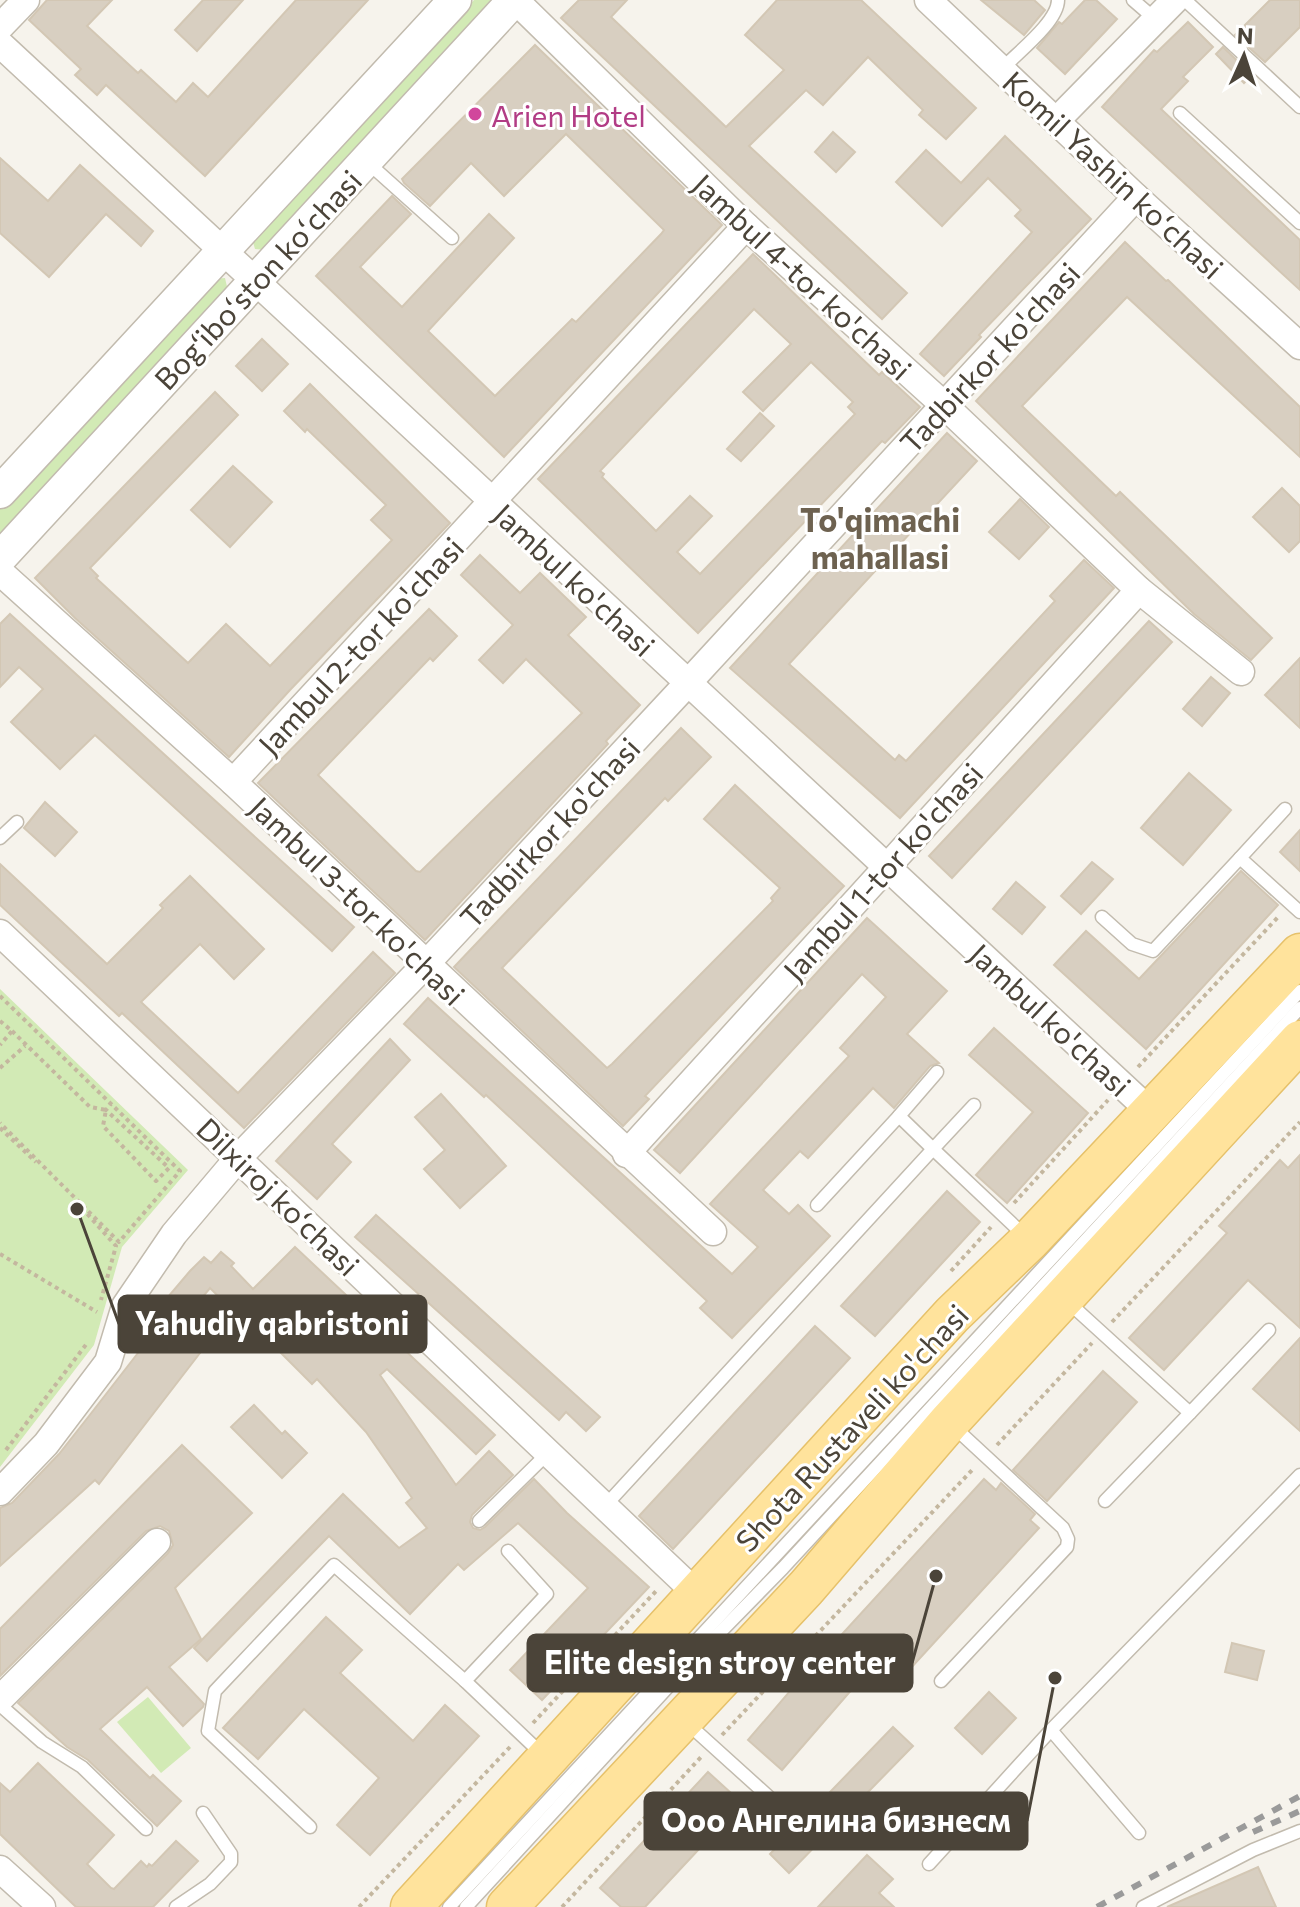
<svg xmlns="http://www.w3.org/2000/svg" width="1300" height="1907" font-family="Commissioner,sans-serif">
<rect width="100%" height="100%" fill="#f6f3ec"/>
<!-- green -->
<g fill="#d2eab5">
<path d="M474,0H496L266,250L255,249L252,239Z"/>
<path d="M225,278L228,291L0,541V509L213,279Z"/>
<path d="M0,989L188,1170L122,1247L94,1345L0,1467Z"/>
<path d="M148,1697L191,1748L161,1773L117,1722Z"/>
</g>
<!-- building -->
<g fill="#d8cfc1" stroke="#d3c7b4" stroke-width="2" fill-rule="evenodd">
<path d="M47,0H112L87,26L138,73L141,70L176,102L193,83L208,97L296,0H368L205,176L106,85L97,95L75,75L81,69L29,20Z"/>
<path d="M203,0H243L197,51L175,30Z"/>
<path d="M579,0H627L611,17L726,127L784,70L745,35L777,0H861L976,108L946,139L919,115L923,110L868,57L823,105L806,90L749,146L907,293L882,319L561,18Z"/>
<path d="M981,0H1034L1045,10L1024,35Z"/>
<path d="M1085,0H1096L1117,19L1065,74L1037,48L1059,22L1062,24Z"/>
<path d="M1270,0H1300V27L1265,62L1235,35Z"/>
<path d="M1188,22L1213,47L1183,77L1188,81L1161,109L1300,240V290L1102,107L1154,50L1157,52Z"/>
<path d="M535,45L722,225L504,457L316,276L392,196L411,214L360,267L402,307L489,214L514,238L428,331L495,396L572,319L576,322L661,234L664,230L566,134L504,196L471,163L430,206L404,183L402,179Z"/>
<path d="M1223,47L1252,75L1244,83L1216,54Z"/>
<path d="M833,132L855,152L836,172L815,152Z"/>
<path d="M1005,136L1091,219L979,335L981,337L944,376L920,354L1032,232L1015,216L1021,210L988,178L942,226L896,182L926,150L961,183Z"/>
<path d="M0,158L48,201L80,165L153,231L141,246L106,214L49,277L0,233Z"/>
<path d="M1125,242L1166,281L1168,280L1300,407V457L1127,297L1022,406L1116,496L1120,492L1272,638L1251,660L1194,614L976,401Z"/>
<path d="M753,254L879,375L882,372L920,407L885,443L882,441L698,633L538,479ZM754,309L791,344L743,392L763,411L811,362L853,402L848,407L855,414L700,574L677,552L712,516L690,496L656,531L602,477L604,474L600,471Z"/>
<path d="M262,339L288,364L262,391L236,366Z"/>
<path d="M310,384L450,523L290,690L229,757L75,618L35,578L215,392L238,415L90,568L98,576L96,578L188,663L226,624L270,666L392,540L371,520L386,505L307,429L305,432L284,411Z"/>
<path d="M760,413L774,426L741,461L727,449Z"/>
<path d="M947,433L977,461L789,664L895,760L899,755L906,761L1055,601L1050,596L1084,560L1114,588L900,818L730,668Z"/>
<path d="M233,466L272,502L230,547L191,510Z"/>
<path d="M1282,488L1300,506V541L1289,552L1253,517Z"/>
<path d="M1020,499L1049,527L1019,559L989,532Z"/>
<path d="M480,555L520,593L540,573L586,617L568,635L640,705L606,741L608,744L425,940L258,783L429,609L457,636L433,661L430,658L318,775L416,871L420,872L582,713L526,659L503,683L479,660L513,625L461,575Z"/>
<path d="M10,614L354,927L332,951L95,735L60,769L11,722L43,689L19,667L0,687V624Z"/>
<path d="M1149,621L1172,642L952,878L929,856Z"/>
<path d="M1300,658V728L1265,695Z"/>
<path d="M1211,677L1230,693L1202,726L1183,709Z"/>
<path d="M681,728L711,757L668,801L665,798L502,968L607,1068L612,1064L773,901L771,898L780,888L704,819L735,785L844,886L645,1096L649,1099L623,1126L454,967Z"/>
<path d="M1189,773L1231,810L1183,865L1141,828Z"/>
<path d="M45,802L77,832L55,856L24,828Z"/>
<path d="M1300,830V871L1280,852Z"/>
<path d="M1092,862L1113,879L1081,914L1061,896Z"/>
<path d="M0,864L107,964L163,908L160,905L190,876L264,949L234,979L200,944L141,1002L238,1093L373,952L395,973L244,1128L122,1013L119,1016L0,905Z"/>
<path d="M1241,871L1278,905L1146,1049L1054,965L1086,931L1139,979Z"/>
<path d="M1016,882L1045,907L1022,934L993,909Z"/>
<path d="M867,918L947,991L907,1034L939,1063L930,1066L894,1108L873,1088L808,1158L800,1151L763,1190L789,1214L798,1205L830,1236L732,1338L700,1308L707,1301L486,1095L484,1097L404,1024L428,998L732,1274L758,1247L710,1204L849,1056L840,1048L886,997L862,974L680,1173L654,1150Z"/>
<path d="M994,1028L1088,1113L1007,1203L976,1175L1033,1112L969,1055Z"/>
<path d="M390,1039L410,1060L332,1144L351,1162L317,1199L276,1161Z"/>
<path d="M441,1094L506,1166L460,1208L424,1169L445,1150L415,1117Z"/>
<path d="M1300,1155V1328L1248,1280L1164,1370L1129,1338L1227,1233L1219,1226L1280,1160L1288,1168Z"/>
<path d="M947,1191L980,1222L875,1336L841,1306Z"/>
<path d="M376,1215L600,1417L586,1431L566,1412L559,1420L355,1237Z"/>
<path d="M295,1247L495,1435L476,1454L387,1369L380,1375L456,1485L489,1451L513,1475L472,1515L470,1522L473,1528L480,1530L485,1527L534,1479L567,1513L649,1587L542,1700L510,1670L588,1588L518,1523L464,1570L458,1564L410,1614L329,1536L207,1661L194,1648L343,1494L399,1548L427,1528L406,1503L412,1498L366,1432L317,1379L312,1384L262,1334L259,1337L210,1288L184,1319L210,1340L99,1484L95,1480L0,1566V1508L12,1503L59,1454L89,1416L176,1304L168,1297L190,1271L204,1257L211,1263L221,1252L234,1263L231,1266L253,1289Z"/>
<path d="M815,1326L850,1358L673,1549L639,1516Z"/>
<path d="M1300,1338V1431L1253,1389Z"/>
<path d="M1103,1371L1137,1402L1047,1501L1013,1470Z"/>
<path d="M254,1405L282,1434L285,1431L307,1453L282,1478L231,1427Z"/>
<path d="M182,1445L252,1513L175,1588L201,1639L169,1667L204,1704L203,1707L183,1726L147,1687L100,1729L150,1778L153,1775L181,1801L157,1826L88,1760L67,1747L18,1703L168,1553L173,1545L169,1531L160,1526L146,1531L0,1676V1629Z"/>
<path d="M984,1479L996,1490L1001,1483L1035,1514L1030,1520L1039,1528L909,1670L886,1650L782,1770L748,1740L832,1642L834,1643Z"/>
<path d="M326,1617L362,1650L340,1673L413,1741L445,1705L479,1736L370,1855L337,1825L379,1778L304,1709L258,1759L223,1728Z"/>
<path d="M1232,1643L1264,1651L1257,1680L1225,1672Z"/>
<path d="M989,1692L1016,1718L982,1754L955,1728Z"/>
<path d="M893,1727L913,1746L789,1873L770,1854Z"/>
<path d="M38,1763L114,1835L87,1864L111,1888L114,1889L141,1861L147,1867L149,1864L152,1866L176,1841L198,1861L153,1907H76L0,1834V1783L10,1792Z"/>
<path d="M708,1772L742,1803L645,1907H621L600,1888Z"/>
<path d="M867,1855L893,1879L879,1893L894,1907H818Z"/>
<path d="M1258,1867L1276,1907H1167Z"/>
</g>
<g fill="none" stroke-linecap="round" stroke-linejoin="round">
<!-- service casing -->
<g stroke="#c2bbae" stroke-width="15">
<g id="service">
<path d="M1133,0L1155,19"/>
<path d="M1185,0L1300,107"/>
<path d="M1002,69C1017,53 1058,22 1058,0"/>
<path d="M1180,113L1300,223"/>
<path d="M366,161L452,238"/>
<path d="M1285,809L1240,858L1300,912"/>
<path d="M0,838L17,822"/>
<path d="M1102,917L1132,944L1153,951L1240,858"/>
<path d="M899,1116L937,1072"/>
<path d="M817,1205L899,1116L933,1149L974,1105"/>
<path d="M1067,1301L1190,1413L1269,1330"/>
<path d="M1105,1501L1190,1413"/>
<path d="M605,1506L933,1149L1025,1236"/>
<path d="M479,1521L548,1453"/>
<path d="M508,1551L547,1594L465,1681L543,1755"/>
<path d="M941,1681L1067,1547L1068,1539L1063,1528L954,1427"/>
<path d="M0,1705L42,1742L82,1767L146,1829"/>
<path d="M686,1722L769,1797"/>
<path d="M1051,1730L1139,1833"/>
<path d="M310,1827L208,1731L215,1691L334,1565L465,1681"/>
<path d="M929,1864L1051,1730L1300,1475"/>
<path d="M176,1907L210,1884L231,1862V1854L203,1813"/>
<path d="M449,1907L1300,991"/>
<path d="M466,1907L690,1663L783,1568L1300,1008"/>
<path d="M1143,1907L1253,1850L1300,1831"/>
</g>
</g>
<!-- minor casing -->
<g stroke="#c2bbae" stroke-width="29">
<g id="minor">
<path d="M515,0L746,226L945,406L1139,590L1241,672"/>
<path d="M928,0L1136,197L1300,346"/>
<path d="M0,27L26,0"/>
<path d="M0,44L1152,1113"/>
<path d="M1056,121L1175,0"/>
<path d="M0,572L233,782L713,1232"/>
<path d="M233,782L746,226"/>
<path d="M0,933L696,1593"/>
<path d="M626,1154L1139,590"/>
<path d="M0,1492L46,1444L108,1362L125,1306L174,1234L239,1157L425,965L687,684L1136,197"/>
<path d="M0,1699L157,1542"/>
<path d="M0,1869L42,1907"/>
</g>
</g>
<!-- tertiary casing -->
<g stroke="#c2bbae" stroke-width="35">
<g id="tertiary">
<path d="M0,492L455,0"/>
<path d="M0,558L514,0"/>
</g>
</g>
<!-- primary casing -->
<g stroke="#e6c16a" stroke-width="43">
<g id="primary">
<path d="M411,1907L952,1315L1030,1240L1300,954"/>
<path d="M507,1907L806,1588L949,1422L1300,1041"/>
</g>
</g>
<!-- path -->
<g stroke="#c4b79f" stroke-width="4" stroke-dasharray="4 4" stroke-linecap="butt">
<path d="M0,996L180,1171L119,1242L0,1123"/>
<path d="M0,1021L12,1031L0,1045"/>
<path d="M12,1031L90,1107L106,1110L103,1126L156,1181L169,1168L106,1110L111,1104"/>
<path d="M1138,1067L1279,916"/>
<path d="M0,1068L25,1046"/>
<path d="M0,1128L36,1162"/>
<path d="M1014,1203L1108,1100"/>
<path d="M82,1208L116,1246L101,1300"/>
<path d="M0,1254L97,1312"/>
<path d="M951,1271L991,1227"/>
<path d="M1112,1322L1300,1122"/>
<path d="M997,1445L1092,1343"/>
<path d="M6,1450L88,1342"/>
<path d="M533,1723L658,1589"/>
<path d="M722,1735L974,1468"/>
<path d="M359,1907L510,1747"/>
<path d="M562,1907L702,1756"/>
</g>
<!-- service -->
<use href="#service" stroke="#fff" stroke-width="12"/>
<!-- minor -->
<use href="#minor" stroke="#fff" stroke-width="26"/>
<!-- tertiary -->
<use href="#tertiary" stroke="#fff" stroke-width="32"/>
<!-- primary -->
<use href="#primary" stroke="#ffe39c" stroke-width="40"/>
<!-- rail -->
<g stroke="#9a9a9a" stroke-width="6" stroke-dasharray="10 10" stroke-linecap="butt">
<path d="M1253,1832L1300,1811"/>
<path d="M1097,1907L1300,1796"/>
</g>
</g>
<!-- markers -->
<circle fill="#d1479c" stroke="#fff" stroke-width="3" cx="475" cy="114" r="8"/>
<g text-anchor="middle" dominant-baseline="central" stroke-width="6" stroke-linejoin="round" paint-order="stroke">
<!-- hotel labels -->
<g font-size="30" fill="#b23c85" stroke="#fff" text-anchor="start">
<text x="491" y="114">Arien Hotel</text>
</g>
<!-- street labels -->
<g font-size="30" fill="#4b4439" stroke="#fff">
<text transform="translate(1114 174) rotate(43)">Komil Yashin koʻchasi</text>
<text transform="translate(803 276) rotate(43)">Jambul 4-tor ko'chasi</text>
<text transform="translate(257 279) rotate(-47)">Bogʻiboʻston koʻchasi</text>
<text transform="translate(989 357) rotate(-47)">Tadbirkor ko'chasi</text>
<text transform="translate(575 579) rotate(43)">Jambul ko'chasi</text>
<text transform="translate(360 645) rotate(-47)">Jambul 2-tor ko'chasi</text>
<text transform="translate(549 832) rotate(-47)">Tadbirkor ko'chasi</text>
<text transform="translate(882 871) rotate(-48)">Jambul 1-tor ko'chasi</text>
<text transform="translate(358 900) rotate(44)">Jambul 3-tor ko'chasi</text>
<text transform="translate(1051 1019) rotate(43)">Jambul ko'chasi</text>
<text transform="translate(279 1196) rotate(44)">Dilxiroj ko‘chasi</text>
<text transform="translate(851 1427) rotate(-47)">Shota Rustaveli ko'chasi</text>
</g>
<!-- neighbourhood labels -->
<g font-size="32" font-weight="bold" fill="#6e6250" stroke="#fff">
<text x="880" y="519">To'qimachi<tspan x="880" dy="37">mahallasi</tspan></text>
</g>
</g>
<!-- callouts -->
<path fill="none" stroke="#4b4439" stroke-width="3" d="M77 1209L119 1324M936 1576L912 1663M1055 1678L1027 1821"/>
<g fill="#4b4439" stroke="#fff" stroke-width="3">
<circle cx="77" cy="1209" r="8"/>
<circle cx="936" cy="1576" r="8"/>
<circle cx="1055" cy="1678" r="8"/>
</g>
<g fill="#4b4439" stroke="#4b4439" stroke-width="3">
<rect x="119" y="1296" width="307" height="56" rx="8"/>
<rect x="528" y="1635" width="384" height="56" rx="8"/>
<rect x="645" y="1793" width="382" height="56" rx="8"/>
</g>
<g font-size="32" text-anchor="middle" font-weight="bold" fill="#fff">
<text x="272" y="1335">Yahudiy qabristoni</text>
<text x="720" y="1674">Elite design stroy center</text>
<text x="836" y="1832">Ооо Ангелина бизнесм</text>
</g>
<!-- north arrow -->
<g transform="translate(1244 56) rotate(3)" stroke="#ffffff" stroke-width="6" paint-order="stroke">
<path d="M0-6L14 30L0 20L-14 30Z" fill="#4b4439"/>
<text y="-12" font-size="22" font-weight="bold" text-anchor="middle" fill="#4b4439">N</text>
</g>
</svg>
